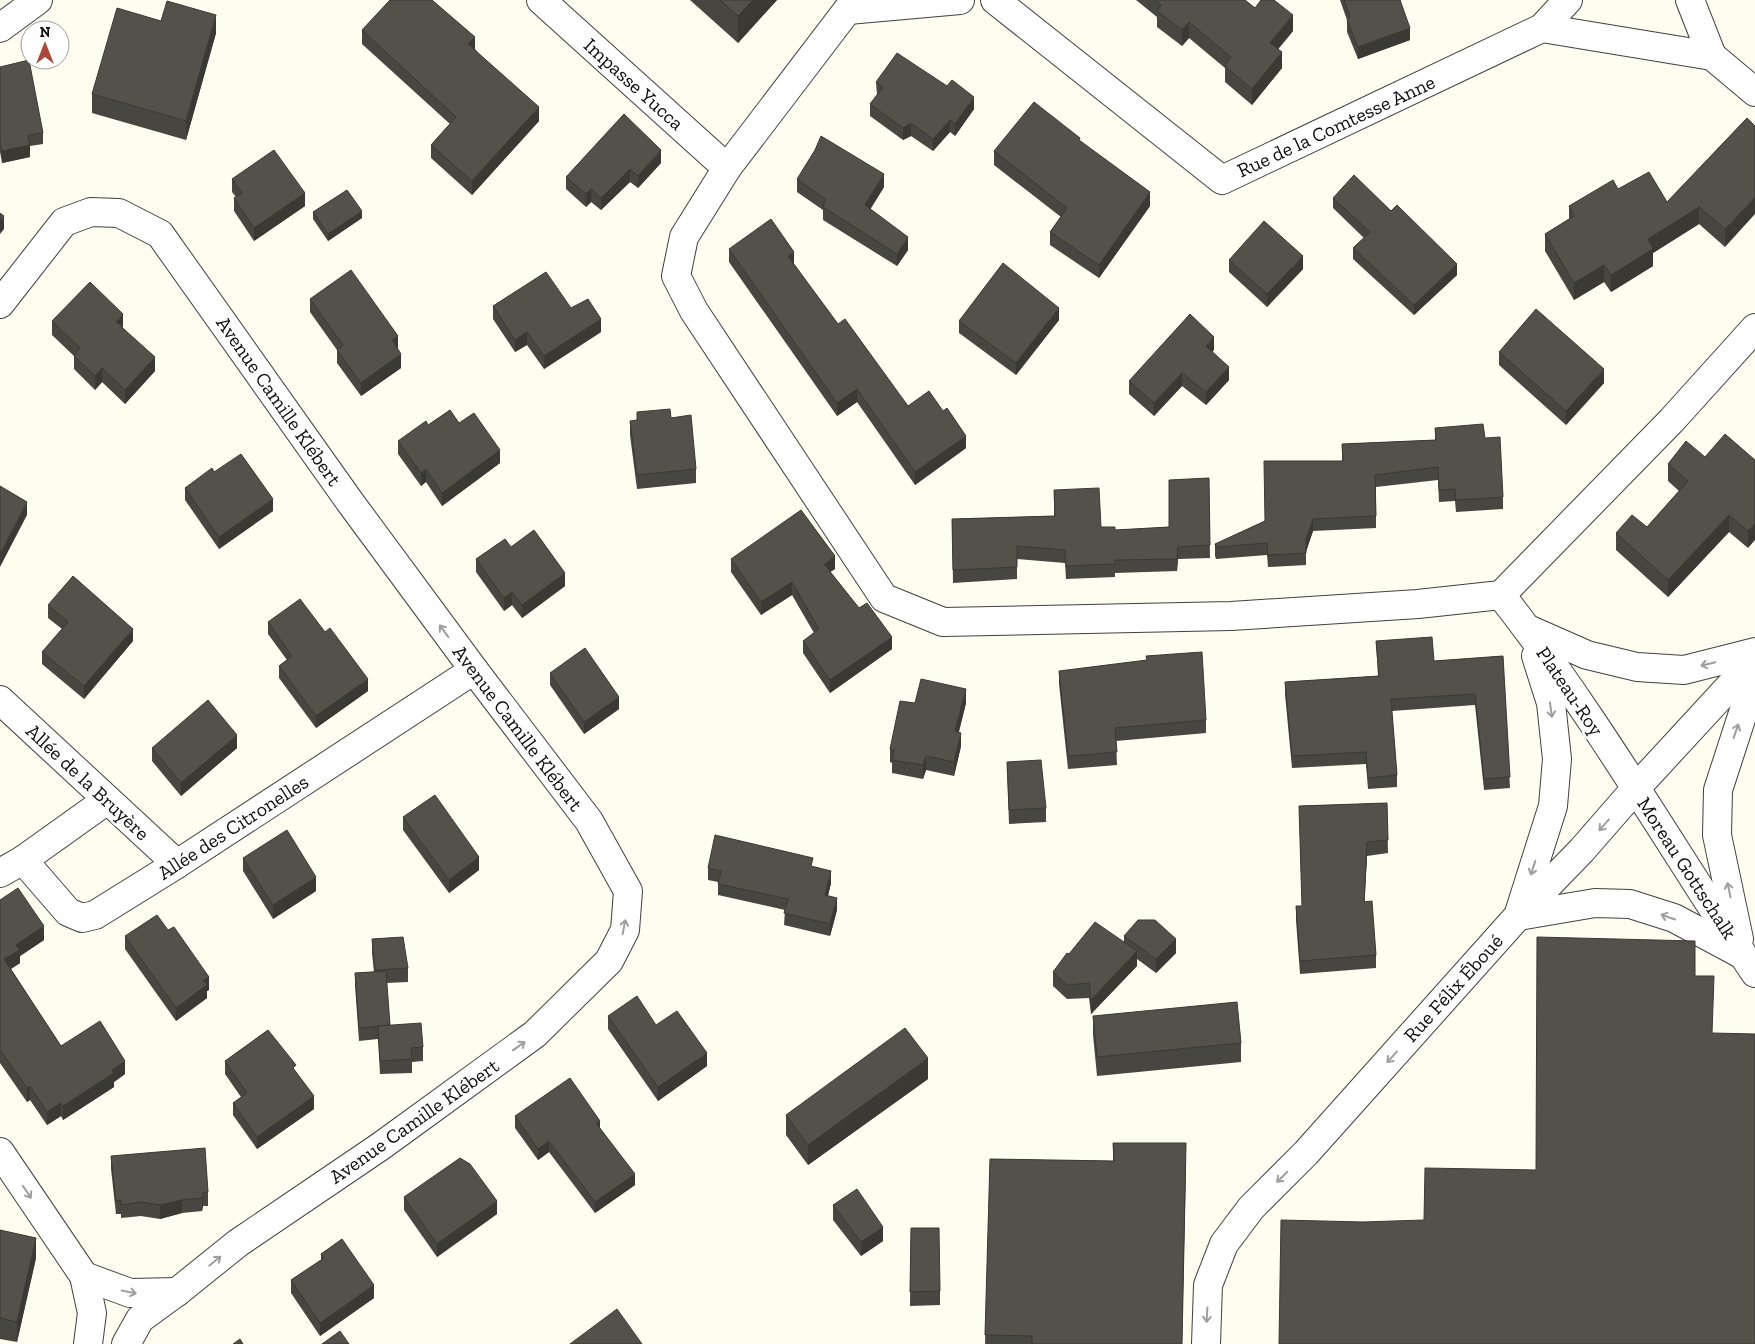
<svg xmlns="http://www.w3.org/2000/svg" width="1755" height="1344" font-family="'Zilla Slab',serif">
<rect width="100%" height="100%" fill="#fdfdf0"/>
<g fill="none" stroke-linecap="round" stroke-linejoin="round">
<!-- minor casing -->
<g stroke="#404040" stroke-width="30">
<g id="minor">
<path d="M541,0L727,168"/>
<path d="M855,0L727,168L684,237L676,276L694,311L884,598L943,622L1231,616L1418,604L1501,595L1672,420L1755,328"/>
<path d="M995,0L1222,180L1542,28L1568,0"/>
<path d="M1690,0L1712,56"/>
<path d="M848,10L960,0"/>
<path d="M0,28L38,0"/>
<path d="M1542,28L1712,56L1755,92"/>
<path d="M0,304L64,222L91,212L119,213L160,234L350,502L474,670L589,821L628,891L625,930L609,961L535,1034L381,1146L238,1243L177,1292L140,1319L126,1344"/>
<path d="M1501,595C1595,715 1671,847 1755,973"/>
<path d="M1528,629L1587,655L1637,667L1684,670L1755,652"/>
<path d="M0,700L177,864"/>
<path d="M23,860L107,800"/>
<path d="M0,873L23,860L68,912L82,918L95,915L177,864L474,670"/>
<path d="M1520,910L1553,806L1557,759L1551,703L1536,656"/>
<path d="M1518,916L1595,903L1630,904L1674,918L1741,954"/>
<path d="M1739,939L1717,835L1718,790L1755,676"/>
<path d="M0,1152L84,1276L92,1313L88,1344"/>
<path d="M84,1276L130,1293L177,1292"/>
<path d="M1206,1344L1208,1285L1224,1244L1251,1208L1306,1153L1518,916L1582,850L1636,788L1755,659"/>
</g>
</g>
<!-- minor -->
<use href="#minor" stroke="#fff" stroke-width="28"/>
</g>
<!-- wall -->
<g fill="#484640">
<path d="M690,0H777L738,43Z"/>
<path d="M1136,0H1245L1255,8L1293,31L1278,49L1282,68L1252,105L1225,82V68L1189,38L1182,46L1157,27V17Z"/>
<path d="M1340,0H1400L1410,40L1358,59L1347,32V20Z"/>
<path d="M161,21L216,33L186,140L92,113V94Z"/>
<path d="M362,30L475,49L539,121L472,195L431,158V145L450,124L362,44Z"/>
<path d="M0,67L43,133V144L30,146V157L2,163L0,152Z"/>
<path d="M876,82L974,109L955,136L950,132L933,151L911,136L903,140L870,116V104L877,95Z"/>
<path d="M1747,118L1725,247L1699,224L1653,253V266L1611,292L1604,282L1574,300L1545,251V234L1569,219V206L1618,189L1667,202Z"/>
<path d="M1080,141L1150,206L1099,278L1050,245V232L1061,217L994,165V151Z"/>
<path d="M661,163L638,188L630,182L601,210L591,202L586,207L566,189V177Z"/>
<path d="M232,179L305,206L254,241L234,211V198L236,197L232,192Z"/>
<path d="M797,179L884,187L870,209L908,250L897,266L823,220V210L797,192Z"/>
<path d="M1333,198L1391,211L1457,275L1414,315L1353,259V248L1364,238L1333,208Z"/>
<path d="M313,212L362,218L328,241L313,219Z"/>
<path d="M729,249L794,265L838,324L908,406L966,448L915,485L857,402L837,416L729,262Z"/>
<path d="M1229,260L1303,269L1267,307L1229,272Z"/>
<path d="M310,299L398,349L401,368L361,396L337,363V350L310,312Z"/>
<path d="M493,306L571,308L601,332L544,369L527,345L515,352L493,319Z"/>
<path d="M1059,320L1016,375L959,333V321Z"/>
<path d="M52,321L123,328L155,371L125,404L102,382L95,390L74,369V356L52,335Z"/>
<path d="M1214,350L1212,352L1229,380L1206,405L1182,386L1154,416L1129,394V381Z"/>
<path d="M1499,352L1604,383L1566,425L1499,365Z"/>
<path d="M671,418L696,469V483L637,489L630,435V421Z"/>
<path d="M459,423L500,463L442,506L426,482L421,486L398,454V441L428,425Z"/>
<path d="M1435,428L1485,438L1503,497V509L1456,512L1455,501L1439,502L1438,480L1376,487V528L1313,531L1306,551V565L1268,567L1267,555L1216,559L1215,556V544L1265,521L1342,461V444L1435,440Z"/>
<path d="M1705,457L1755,460L1748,548L1729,532L1668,597L1616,550V533L1647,527L1679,491L1668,481V464Z"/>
<path d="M214,472L273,511L219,549L185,500V488Z"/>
<path d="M1209,478L1210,558L1178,559L1177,571L1115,573V577L1066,579L1065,563L1017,559V579L953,583L952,519L1054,516V490L1101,527L1115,530L1169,527Z"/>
<path d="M511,547L565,586L522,618L512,605L504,611L476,572V559Z"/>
<path d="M731,559L835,569L830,572L892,649L830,693L803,653V641L814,633L792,595L761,615L731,572Z"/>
<path d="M48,605L133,641L84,699L42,664V652L62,629L48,618Z"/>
<path d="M268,622L368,691L316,728L279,678V666L287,660L268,634Z"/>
<path d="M1376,641L1434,661L1503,656L1510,788L1484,790L1475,705L1392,711L1397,775V787L1368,789L1366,764L1292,768L1285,694V682L1378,676Z"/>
<path d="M1059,671L1206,720V733L1116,741L1117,765L1068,769L1059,684Z"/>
<path d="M550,673L619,709L584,734L550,685Z"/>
<path d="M915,703H966L959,732L961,746L954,776L926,770L923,779L892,773V763L890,762V749Z"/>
<path d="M152,748H237L181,796L152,761Z"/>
<path d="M1007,762L1046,808V822L1009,824Z"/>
<path d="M1387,803L1388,853L1367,856L1364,902L1376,955V968L1300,974L1296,920V906H1302L1299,806Z"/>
<path d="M403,817L479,870L449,893L403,830Z"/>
<path d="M243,858L316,891L273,919L243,871Z"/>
<path d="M813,867L831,883L828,896L837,910L830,936L784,925L785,910L718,895V882L708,880V868Z"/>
<path d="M0,900L44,940L20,956V963L11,969L61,1046L125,1074L114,1082V1087L63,1120L61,1116L47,1125L30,1100L27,1102L0,1063Z"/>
<path d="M125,936L209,990L207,991V998L176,1021L125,949Z"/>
<path d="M1124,936L1176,953L1156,973L1137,959V966L1091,1014L1089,998L1067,999L1053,986V972L1069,954L1124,943Z"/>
<path d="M372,939L408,968V982L386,983L390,1025L423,1047V1061L412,1062V1073L380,1074L378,1039L359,1041L355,985V973L374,972L372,953Z"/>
<path d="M608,1016L656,1025L707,1066L658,1101L608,1029Z"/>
<path d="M1093,1016L1241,1043V1062L1097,1076L1093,1035Z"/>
<path d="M225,1061L296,1072L314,1109L257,1149L233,1115V1103L241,1097L225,1074Z"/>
<path d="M928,1079L808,1165L786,1135V1115Z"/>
<path d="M515,1116L600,1128L635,1185L595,1213L549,1152L538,1160L515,1128Z"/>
<path d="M1113,1143L1186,1164L1182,1344H985L990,1159L1113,1161Z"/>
<path d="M111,1156L208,1192V1206H203L202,1211L182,1213L160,1219L141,1216L121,1218V1214H116L111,1169Z"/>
<path d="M404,1197L497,1214L437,1257L404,1210Z"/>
<path d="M833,1205L883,1241L861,1256L833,1220Z"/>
<path d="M911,1228L940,1291V1305L910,1306Z"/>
<path d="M0,1230L36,1258L17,1342L0,1339Z"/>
<path d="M321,1254L374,1298L320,1336L291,1293V1280L321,1260Z"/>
</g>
<!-- shaded-wall -->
<g fill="#3b3934">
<path d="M753,0H777L738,43V16Z"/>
<path d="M216,15V33L186,140V121Z"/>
<path d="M1293,15V31L1270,59V43Z"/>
<path d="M1189,22V38L1182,46V30Z"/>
<path d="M1410,28V40L1358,59V47Z"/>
<path d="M475,37V50L468,44Z"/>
<path d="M1282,52V68L1252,105V89Z"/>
<path d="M974,97V109L955,136V124Z"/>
<path d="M539,107V121L472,195V181Z"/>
<path d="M950,120V132L933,151V139Z"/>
<path d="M911,123V136L903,140V128Z"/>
<path d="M30,145V157L2,163V151Z"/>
<path d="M661,150V163L638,188V176Z"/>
<path d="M630,169V182L601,210V198Z"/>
<path d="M884,174V187L865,218V205Z"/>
<path d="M591,189V202L586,207V194Z"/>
<path d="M1150,192V206L1099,278V265Z"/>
<path d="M305,193V206L254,241V228Z"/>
<path d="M1755,197V214L1725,247V229Z"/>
<path d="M1699,207V224L1653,253V266L1611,292V275L1648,239Z"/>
<path d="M362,211V218L328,241V234Z"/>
<path d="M4,216V229L0,234V221Z"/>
<path d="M908,237V250L897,266V254Z"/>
<path d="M794,252V265L788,269V256Z"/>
<path d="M1303,256V269L1267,307V294Z"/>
<path d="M1457,264V275L1414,315V305Z"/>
<path d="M1604,265V282L1574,300V283Z"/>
<path d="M1059,308V320L1016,375V363Z"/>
<path d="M123,314V328L116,322Z"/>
<path d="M601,319V332L544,369V356Z"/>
<path d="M527,332V345L515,352V340Z"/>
<path d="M398,336V350L392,340Z"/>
<path d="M1214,337V350L1206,359V346Z"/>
<path d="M401,354V368L361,396V383Z"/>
<path d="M155,357V371L125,404V390Z"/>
<path d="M1229,367V380L1206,405V392Z"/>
<path d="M102,368V382L95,390V376Z"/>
<path d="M1604,369V383L1566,425V411Z"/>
<path d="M1182,373V386L1154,416V403Z"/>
<path d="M857,389V402L837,416V403Z"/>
<path d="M966,436V448L915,485V472Z"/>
<path d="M500,450V463L442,506V493Z"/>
<path d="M426,469V482L421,486V473Z"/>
<path d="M273,499V511L219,549V537Z"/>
<path d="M27,502V515L0,567V554Z"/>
<path d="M1729,515V532L1668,597V580Z"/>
<path d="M1313,519V531L1306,552V539Z"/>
<path d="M1755,523V540L1748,548V531Z"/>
<path d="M1178,547V559L1177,571V559Z"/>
<path d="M835,556V569L824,576V564Z"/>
<path d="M565,573V586L522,618V605Z"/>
<path d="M792,582V595L761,615V602Z"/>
<path d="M512,592V605L504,611V598Z"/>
<path d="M133,629V641L84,699V686Z"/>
<path d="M892,637V649L830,693V680Z"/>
<path d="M368,679V691L316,728V716Z"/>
<path d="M966,689V703L955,745V731Z"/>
<path d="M619,697V709L584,734V722Z"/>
<path d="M961,733V746L954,776V762Z"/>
<path d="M237,735V748L181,796V783Z"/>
<path d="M926,756V770L923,779V765Z"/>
<path d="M1367,842V856L1364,915V902Z"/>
<path d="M479,857V870L449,893V880Z"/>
<path d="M831,871V883L825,907V895Z"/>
<path d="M316,877V891L273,919V905Z"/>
<path d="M837,898V910L830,936V924Z"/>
<path d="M44,926V940L20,956V963L4,973V959L16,945Z"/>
<path d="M1176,939V953L1156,973V959Z"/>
<path d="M1137,951V966L1091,1014V1000Z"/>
<path d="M209,977V990L207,991V998L176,1021V1008L203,980Z"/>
<path d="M707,1053V1066L658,1101V1087Z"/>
<path d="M928,1058V1079L808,1165V1145Z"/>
<path d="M125,1061V1074L114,1082V1087L63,1120V1106L112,1070Z"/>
<path d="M30,1086V1100L27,1102V1088Z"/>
<path d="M314,1096V1109L257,1149V1137Z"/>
<path d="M61,1103V1116L47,1125V1112Z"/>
<path d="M600,1121V1132L596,1123Z"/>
<path d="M549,1141V1152L538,1160V1149Z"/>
<path d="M635,1174V1185L595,1213V1202Z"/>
<path d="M203,1193V1206L202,1211V1198Z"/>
<path d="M182,1200V1213L160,1219V1205Z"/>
<path d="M497,1201V1214L437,1257V1244Z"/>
<path d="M883,1227V1241L861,1256V1242Z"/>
<path d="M36,1238V1258L17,1342V1322Z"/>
<path d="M374,1285V1298L320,1336V1323Z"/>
</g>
<!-- building -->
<g fill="#54514b" stroke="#3b3934">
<path d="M390,0H432L475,37L468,44L539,107L472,181L431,145L456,117L362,30Z"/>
<path d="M720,0H753L738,16Z"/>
<path d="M1155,0H1245L1255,8L1261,0H1274L1293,15L1270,43L1282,52L1252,89L1225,66L1231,57L1189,22L1182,30L1157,11L1161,5Z"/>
<path d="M1344,0H1400L1410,28L1358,47L1347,20L1350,17Z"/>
<path d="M167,1L216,15L186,121L92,94L117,8L161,21Z"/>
<path d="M897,53L947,86L952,80L974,97L955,124L950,120L933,139L911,123L903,128L870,104L883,87L876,82Z"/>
<path d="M29,60L43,133L28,135L30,145L2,151L0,141V67Z"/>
<path d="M1034,102L1080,138L1079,140L1150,192L1099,265L1050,232L1067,208L994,151Z"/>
<path d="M624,114L661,150L638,176L630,169L601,198L591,189L586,194L566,177Z"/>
<path d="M1747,118L1755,126V197L1725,229L1699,207L1648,239L1653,249L1611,275L1604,265L1574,283L1545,234L1574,216L1569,206L1613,180L1618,189L1649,172L1667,202Z"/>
<path d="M821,136L884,174L865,205L908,237L897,254L823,207L825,199L797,179L815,150Z"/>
<path d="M274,150L305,193L254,228L234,198L242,193L232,179Z"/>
<path d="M1354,175L1391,211L1397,205L1457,264L1414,305L1353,248L1370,232L1333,198Z"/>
<path d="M347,190L362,211L328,234L313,212Z"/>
<path d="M0,213L4,216L0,221Z"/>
<path d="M771,219L794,252L788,256L838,324L845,319L908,406L929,391L943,411L947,408L966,436L915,472L857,389L837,403L729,249Z"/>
<path d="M1264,221L1303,256L1267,294L1229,260Z"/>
<path d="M1003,263L1059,308L1016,363L959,321Z"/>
<path d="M351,270L398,336L392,340L401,354L361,383L337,350L343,345L310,299Z"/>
<path d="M546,272L571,308L588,299L601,319L544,356L527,332L515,340L493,306Z"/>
<path d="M90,282L123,314L116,322L155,357L125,390L102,368L95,376L74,356L80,348L52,321Z"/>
<path d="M1536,309L1604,369L1566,411L1499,352Z"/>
<path d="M1190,314L1214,337L1206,346L1229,367L1206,392L1182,373L1154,403L1129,381Z"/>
<path d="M670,409L671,418L691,415L696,469L637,475L630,421L637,420V412Z"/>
<path d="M450,410L459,423L474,413L500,450L442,493L426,469L421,473L398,441L426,421L428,425Z"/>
<path d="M1483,424L1485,438L1500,437L1503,497L1456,500L1455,489L1439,490L1438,467L1375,475L1376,516L1313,519L1306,539V553L1268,555L1267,543L1216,547L1215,544L1265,521L1264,461H1343L1342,444L1436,440L1435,428Z"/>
<path d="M1725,434L1755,460V523L1748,531L1729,515L1668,580L1616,533L1632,515L1647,527L1688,481L1668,464L1686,441L1705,457Z"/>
<path d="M241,454L273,499L219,537L185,488L212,468L214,472Z"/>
<path d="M1209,478L1210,545L1178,547L1177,559L1115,560V564L1066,566L1065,550L1017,546V567L953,570L952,519L1055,516L1054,490L1099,488L1101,527H1115V530L1169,527V480Z"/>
<path d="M0,486L27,502L0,554Z"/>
<path d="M801,510L835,556L824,564L859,608L867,603L892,637L830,680L803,641L819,629L792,582L761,602L731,559Z"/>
<path d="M534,530L565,573L522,605L512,592L504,598L476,559L505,539L511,547Z"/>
<path d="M73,576L133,629L84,686L42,652L68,622L48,605Z"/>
<path d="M300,599L325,632L330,628L368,679L316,716L279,666L292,656L268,622Z"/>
<path d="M1432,637L1434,661L1503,656L1510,777L1484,779L1475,694L1391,699L1397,775L1368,778L1366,752L1292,756L1285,682L1379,676L1376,641Z"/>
<path d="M585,648L619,697L584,722L550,673Z"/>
<path d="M1202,652L1206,720L1115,728L1117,752L1068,756L1059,671L1147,660L1146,656Z"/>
<path d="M921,679L966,689L955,731L961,733L954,762L926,756L923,765L892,760L894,750L890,749L900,701L915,703Z"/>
<path d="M208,700L237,735L181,783L152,748Z"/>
<path d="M1041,760L1046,808L1009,810L1007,762Z"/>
<path d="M435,795L479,857L449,880L403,817Z"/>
<path d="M1387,803L1388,840L1367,842L1364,902L1372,901L1376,955L1300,961L1296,906H1302L1299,806Z"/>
<path d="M287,830L316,877L273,905L243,858Z"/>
<path d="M715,835L813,858L811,866L831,871L825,895L837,898L830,924L784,913L788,899L718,884L721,871L708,868Z"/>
<path d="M18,888L44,926L16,945L20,950L4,959L61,1046L100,1021L125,1061L112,1070L114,1073L63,1106L61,1103L47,1112L30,1086L27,1088L0,1050V900Z"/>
<path d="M157,915L168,930L174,927L209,977L203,980L207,985L176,1008L125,936Z"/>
<path d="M1138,920H1155L1176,939L1156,959L1124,936Z"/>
<path d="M1095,922L1137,951L1091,1000L1089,983L1067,985L1053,972L1067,953L1069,954Z"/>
<path d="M403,937L408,968L375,970L372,939Z"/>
<path d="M1537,937L1695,941V976H1714L1712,1033L1755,1034V1344H1279L1281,1220L1363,1222L1424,1220L1425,1168L1536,1170Z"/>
<path d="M386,971L390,1025L359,1028L355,973Z"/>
<path d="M637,996L656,1025L677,1011L707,1053L658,1087L608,1016Z"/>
<path d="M1237,1002L1241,1043L1097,1057L1093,1016Z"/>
<path d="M421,1023L423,1047L411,1048L412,1059L380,1061L378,1026Z"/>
<path d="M905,1028L928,1058L808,1145L786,1115Z"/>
<path d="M268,1030L296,1065L293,1068L314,1096L257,1137L233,1103L247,1093L225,1061Z"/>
<path d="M570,1078L600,1121L596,1123L635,1174L595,1202L549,1141L538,1149L515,1116Z"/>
<path d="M1113,1143H1186L1182,1344H1032V1336L985,1335L990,1159L1114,1161Z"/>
<path d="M205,1148L208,1192L203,1193L202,1198L182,1200L160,1205L141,1202L121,1205V1200L116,1201L111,1156Z"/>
<path d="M460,1158L470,1164L497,1201L437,1244L404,1197Z"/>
<path d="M857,1189L883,1227L861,1242L833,1205Z"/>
<path d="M911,1228H939L940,1291L910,1292Z"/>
<path d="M0,1230L36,1238L17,1322L0,1318Z"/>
<path d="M342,1239L374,1285L320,1323L291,1280L324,1258L321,1254Z"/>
<path d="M617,1309L642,1344H570Z"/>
<path d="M340,1331L349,1344H322Z"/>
<path d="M240,1339L243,1344H233Z"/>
</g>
<!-- one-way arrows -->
<defs><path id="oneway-shaft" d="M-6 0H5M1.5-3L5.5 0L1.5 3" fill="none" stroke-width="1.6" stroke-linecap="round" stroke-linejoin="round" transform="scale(1.25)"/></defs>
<g stroke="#9e9e9e">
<use href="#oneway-shaft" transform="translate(444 631) rotate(-126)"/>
<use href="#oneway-shaft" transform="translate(1708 664) rotate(166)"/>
<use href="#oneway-shaft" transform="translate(1551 710) rotate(82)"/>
<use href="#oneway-shaft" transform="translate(1736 731) rotate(-71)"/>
<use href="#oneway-shaft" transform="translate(1604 825) rotate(131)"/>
<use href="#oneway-shaft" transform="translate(1533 868) rotate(108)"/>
<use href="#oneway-shaft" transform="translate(1729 890) rotate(-102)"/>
<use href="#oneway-shaft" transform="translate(1668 917) rotate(-161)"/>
<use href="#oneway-shaft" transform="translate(624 927) rotate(-79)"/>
<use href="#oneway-shaft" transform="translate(519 1046) rotate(-36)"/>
<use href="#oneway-shaft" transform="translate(1392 1057) rotate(132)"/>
<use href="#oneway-shaft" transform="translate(1282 1177) rotate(135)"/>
<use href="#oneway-shaft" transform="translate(27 1192) rotate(56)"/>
<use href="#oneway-shaft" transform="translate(215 1261) rotate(-39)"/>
<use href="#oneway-shaft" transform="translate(129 1292) rotate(11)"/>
<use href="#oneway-shaft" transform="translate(1207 1315) rotate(93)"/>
</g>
<g text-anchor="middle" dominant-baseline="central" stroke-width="5" stroke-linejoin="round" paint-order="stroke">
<!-- street labels -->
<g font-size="20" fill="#0d0d0d" stroke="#fff">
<text transform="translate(634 84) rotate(42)">Impasse Yucca</text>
<text transform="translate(1336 126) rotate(-25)">Rue de la Comtesse Anne</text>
<text transform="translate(279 401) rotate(55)">Avenue Camille Klébert</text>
<text transform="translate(1570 691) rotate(56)">Plateau-Roy</text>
<text transform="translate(518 728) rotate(53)">Avenue Camille Klébert</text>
<text transform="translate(88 782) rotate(43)">Allée de la Bruyère</text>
<text transform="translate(233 827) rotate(-33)">Allée des Citronelles</text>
<text transform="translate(1687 868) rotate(57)">Moreau Gottschalk</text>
<text transform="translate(1453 988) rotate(-48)">Rue Félix Éboué</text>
<text transform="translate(414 1121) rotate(-35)">Avenue Camille Klébert</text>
</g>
</g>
<!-- north arrow -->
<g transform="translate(45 45)"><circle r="24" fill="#ffffff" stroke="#9e9e9e"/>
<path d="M0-4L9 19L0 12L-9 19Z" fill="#ab4837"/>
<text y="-8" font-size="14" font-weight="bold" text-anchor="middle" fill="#0d0d0d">N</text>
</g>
</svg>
